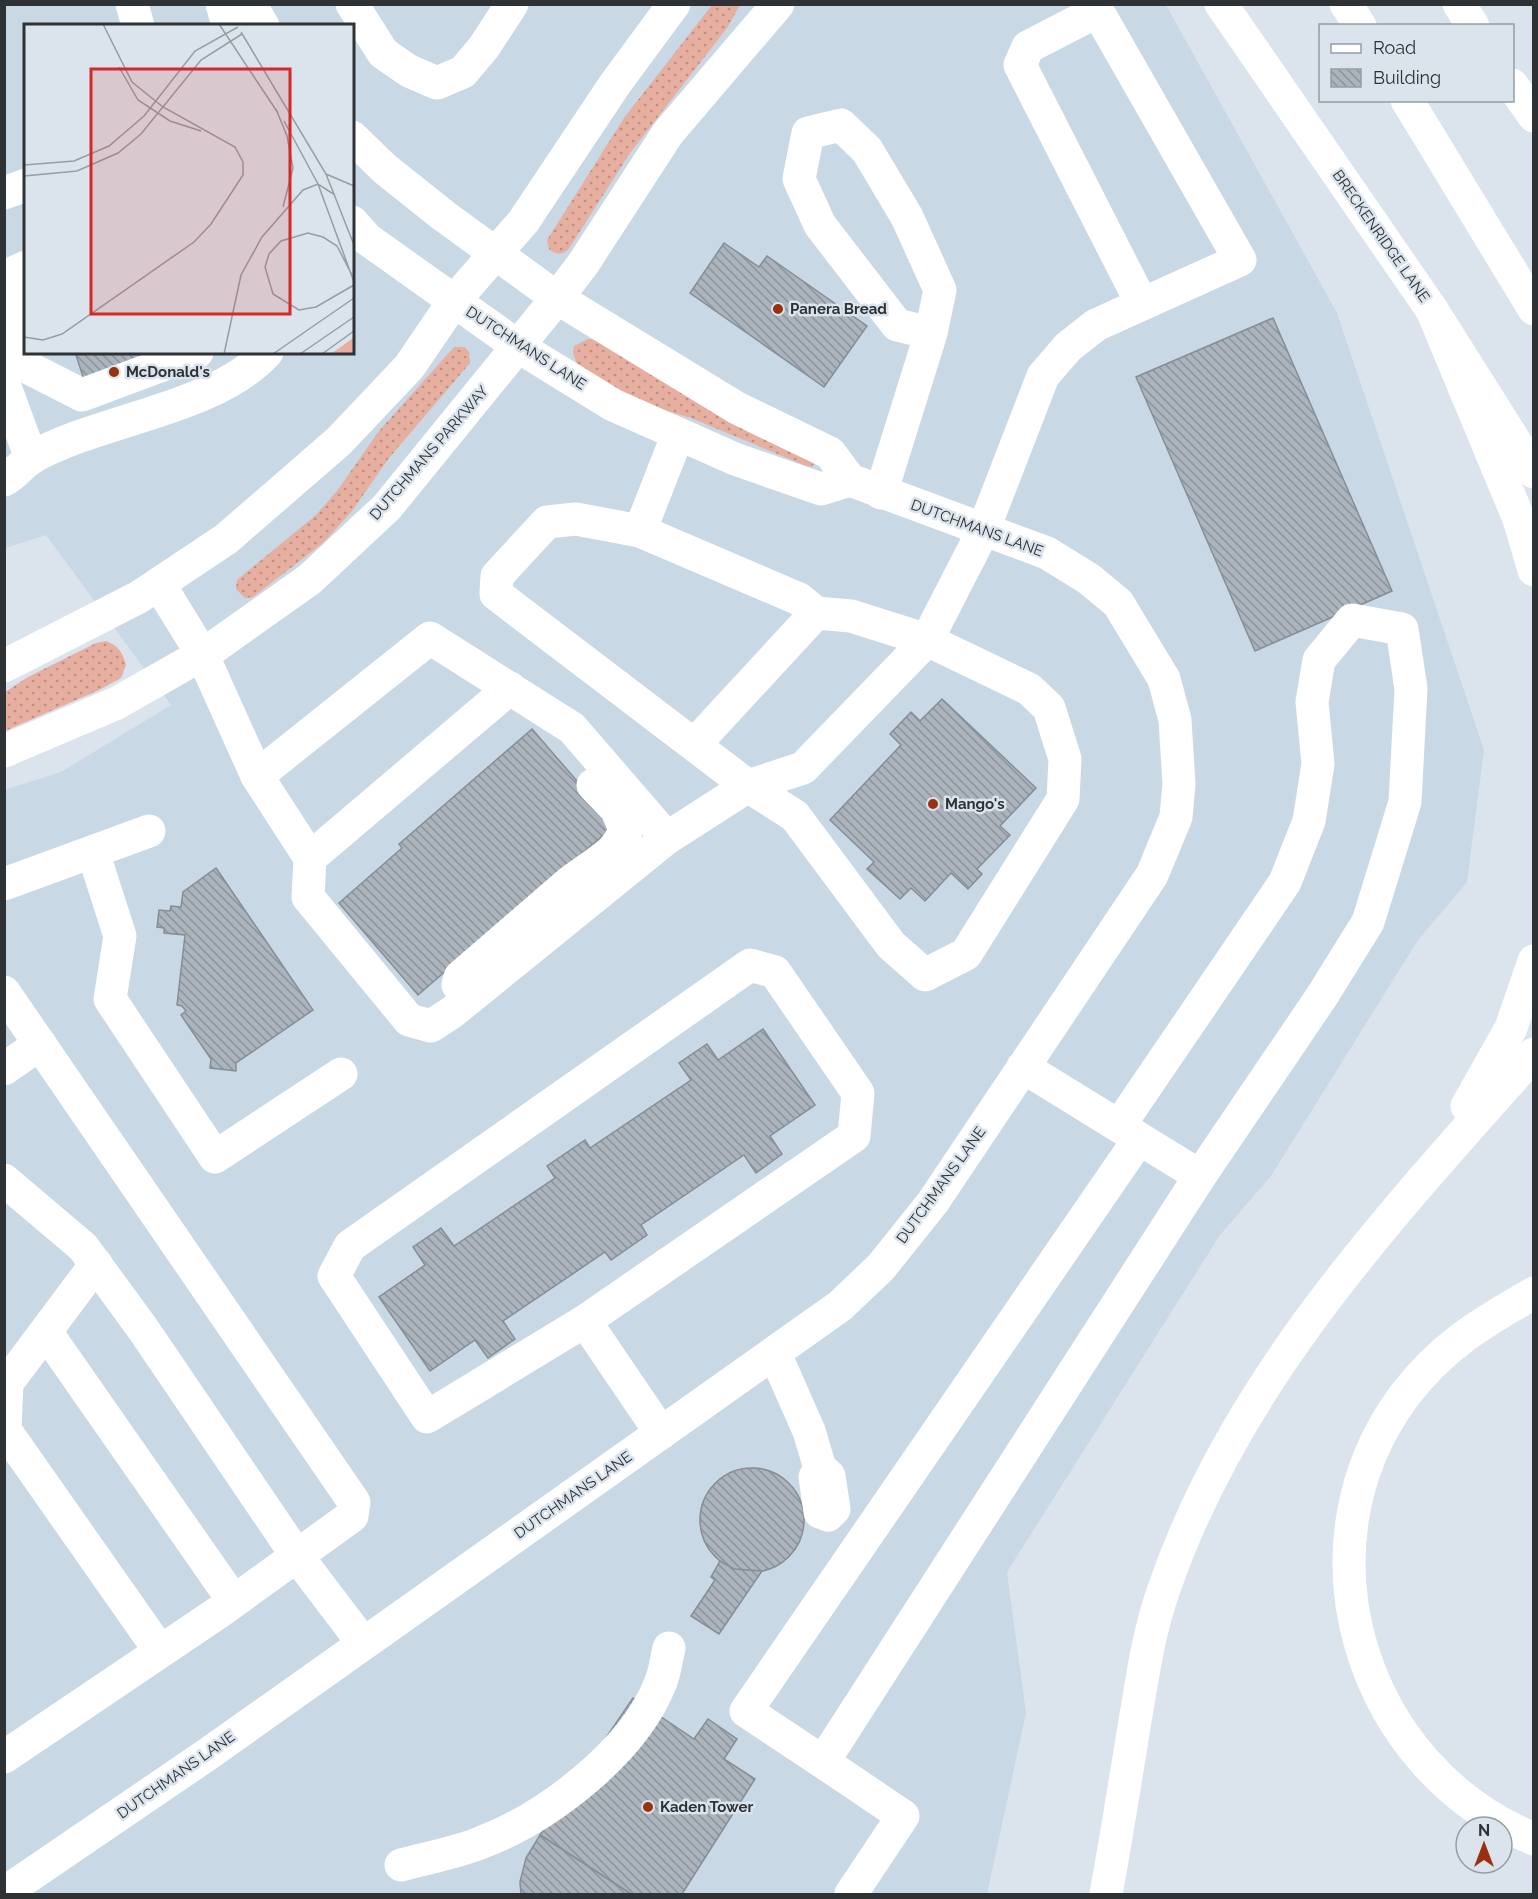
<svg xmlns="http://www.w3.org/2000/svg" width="1538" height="1899" font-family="Raleway,sans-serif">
<defs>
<pattern id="grass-dots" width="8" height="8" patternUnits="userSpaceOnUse" patternTransform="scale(1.5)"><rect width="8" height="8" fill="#e6af9f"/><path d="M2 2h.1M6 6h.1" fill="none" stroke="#bb8f82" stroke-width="1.8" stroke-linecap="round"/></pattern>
<pattern id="building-back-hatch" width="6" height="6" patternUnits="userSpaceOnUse" patternTransform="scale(1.5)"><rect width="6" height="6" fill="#abb4bc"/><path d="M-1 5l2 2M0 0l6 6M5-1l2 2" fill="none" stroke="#8c939a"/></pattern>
</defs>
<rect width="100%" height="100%" fill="#dbe4ed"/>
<!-- built -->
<path fill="#c8d8e5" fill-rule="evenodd" d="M5,4L1166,5L1337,313L1484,750L1467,882L1418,940L1271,1176L1220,1235L1007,1572L1026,1713L987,1894H5L4,790L61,772L171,705L46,535L5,548ZM26,26H352V352H26Z"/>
<!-- grass -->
<g fill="url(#grass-dots)">
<path d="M712,5H740L727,28L630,153L568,250C561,255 556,255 549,249L547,240L624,118Z"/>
<path d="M588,339L598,341L812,458L814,464L812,467L804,465L691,418L640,403L577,365L573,352L574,346Z"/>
<path d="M454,347H465L469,352L470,363L389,458L352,511L323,543L253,597L245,598L236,589L237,580L316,515L337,491L379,431Z"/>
<path d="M106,641C119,646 122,652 126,665L121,678L97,691L5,731V692L28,677L96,643Z"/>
</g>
<!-- building -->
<g fill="url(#building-back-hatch)" stroke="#858e96" stroke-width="1.5">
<path d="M724,243L759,267L767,256L867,326L824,387L690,293Z"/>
<path d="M1273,318L1392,591L1255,651L1136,377Z"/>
<path d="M75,352H205L88,392Z"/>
<path d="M942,699L1036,788L1000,826L1010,835L977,869L982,874L968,889L951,873L925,901L911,888L900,899L867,869L874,862L830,820L901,745L890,734L911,712L920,721Z"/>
<path d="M532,729L615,825L418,995L339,903L402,848L399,844Z"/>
<path d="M216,868L313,1010L236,1063V1071L210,1068L211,1059L181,1015L186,1011L182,1006L177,1005L185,935L164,933V928L157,927L159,910L170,911L171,906L181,907L183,892Z"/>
<path d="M763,1029L815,1105L770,1136L782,1154L756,1173L744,1155L641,1225L647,1235L611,1260L605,1252L503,1321L515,1339L488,1358L475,1340L430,1371L379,1297L425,1265L413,1247L441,1228L454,1246L555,1178L547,1166L585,1140L590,1148L691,1080L679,1063L707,1044L718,1060Z"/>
<circle cx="752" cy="1520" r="52"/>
<path d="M720,1561L734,1569L762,1571L719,1634L691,1616L715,1580L711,1577Z"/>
<path d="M633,1698L694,1739L708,1719L737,1739L724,1759L755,1779L682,1894H631L540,1835Z"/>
<path d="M540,1835L631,1894H521L520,1882L526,1858Z"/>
</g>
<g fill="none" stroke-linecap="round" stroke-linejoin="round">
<!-- minor -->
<g stroke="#fff" stroke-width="33">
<path d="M132,4L138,26"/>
<path d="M222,4L228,26"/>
<path d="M250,4L263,26"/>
<path d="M352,4L383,53L409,71L437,83L463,72L484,47L512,4"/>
<path d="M1459,4L1473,26"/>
<path d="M1512,85L1534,116"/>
<path d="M4,193L26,185"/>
<path d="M352,222L367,239L519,347L613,405L735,459L821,489L850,480"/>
<path d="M4,277L26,267"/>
<path d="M26,292L20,296L8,319L12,343L23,365L82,395L197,352"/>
<path d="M4,384L31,458"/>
<path d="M678,434L640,531L576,519L547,522L497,576L496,594L748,786L795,816L891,945L925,975L966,954L1063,799L1065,759L1049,708L1029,689L927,640L851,616L816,613L694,745"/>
<path d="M4,480C16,474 22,463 33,457C100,419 216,409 267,352"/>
<path d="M881,493L931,333L940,290L907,217L867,150L841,125L808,133L799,179L820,225L897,325L931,333"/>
<path d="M640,531L799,599L816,613"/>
<path d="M159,584L202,654L257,776L310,858L308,897L409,1020L431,1026L451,1013L667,838L748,786L803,768L927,640L983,531L1043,376L1068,347L1096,325L1240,260L1101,17H1086L1028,47L1020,65L1142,304"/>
<path d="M257,776L430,638L572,728L667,838"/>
<path d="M93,852L120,936L110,999L215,1157L341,1074"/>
<path d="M310,858L510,688"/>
<path d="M4,884L149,831"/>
<path d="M458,985L460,977L570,882L612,852L626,831L616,809L593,785"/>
<path d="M4,992L354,1502L352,1516L219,1612L4,1757"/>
<path d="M1023,1067L1200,1176L1322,996L1368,922L1405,802L1411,689L1402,629L1352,620L1319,660L1312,702L1318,764L1309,821L1285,882L1119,1126"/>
<path d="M4,1069L40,1044"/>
<path d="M1139,1139L746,1711L823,1762L1200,1176"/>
<path d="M4,1180L83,1247L143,1329L297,1556L363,1643"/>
<path d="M96,1264L7,1383L5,1430L160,1651"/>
<path d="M585,1321L427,1417L334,1276L350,1246L750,965L775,972L858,1093L854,1136L585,1321L661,1433"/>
<path d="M46,1332L233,1600"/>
<path d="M775,1354L809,1431L820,1468L829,1476L834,1509L828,1515L820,1512L815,1477L820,1468"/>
<path d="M823,1762L903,1816L851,1894"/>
<path d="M401,1865C427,1858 455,1853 480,1843C547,1818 633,1752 660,1684C665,1673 666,1660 669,1648"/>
<path d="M4,1893L208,1754L840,1306L881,1267L933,1202L1152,875L1176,817L1179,784L1175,720L1164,679L1118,603L1089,579L1047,553L850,480L830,453L737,408L557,298L444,216L385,169L352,137"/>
</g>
<!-- major -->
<g stroke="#fff" stroke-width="33">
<path d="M1221,4L1432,310L1534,472"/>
<path d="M1346,4L1360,26"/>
<path d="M1407,100L1534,309"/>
<path d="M4,666L139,597L226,539L339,441L409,367L454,301L523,222L615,84L674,4"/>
<path d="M4,751L117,703L210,650L310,579L387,507L557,298L583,264L668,133L778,4"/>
</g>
<!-- highway -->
<g stroke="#fff" stroke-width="33">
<path d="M1432,310L1519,519L1534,570"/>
<path d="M1467,1106L1511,1028L1534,961"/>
<path d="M1534,1293C1481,1323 1441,1347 1404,1396C1291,1548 1361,1769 1534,1839"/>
<path d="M1106,1894C1116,1839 1125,1783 1134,1727C1142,1681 1148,1633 1164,1589C1235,1381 1390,1216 1534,1054"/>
</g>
</g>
<!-- markers -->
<g fill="#98310f" stroke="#dbe4ed" stroke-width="2">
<circle cx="778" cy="309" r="6"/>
<circle cx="114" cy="372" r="6"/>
<circle cx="933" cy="804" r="6"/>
<circle cx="648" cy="1807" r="6"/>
</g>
<g text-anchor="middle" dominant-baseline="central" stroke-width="5" stroke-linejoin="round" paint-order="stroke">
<!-- street labels -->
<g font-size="15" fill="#2e3235" stroke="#dbe4ed">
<text transform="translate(1381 236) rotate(55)">BRECKENRIDGE LANE</text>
<text transform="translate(526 348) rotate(33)">DUTCHMANS LANE</text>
<text transform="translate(429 453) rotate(-49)">DUTCHMANS PARKWAY</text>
<text transform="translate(977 528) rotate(20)">DUTCHMANS LANE</text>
<text transform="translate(941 1185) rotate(-54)">DUTCHMANS LANE</text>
<text transform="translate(573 1495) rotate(-35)">DUTCHMANS LANE</text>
<text transform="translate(176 1775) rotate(-35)">DUTCHMANS LANE</text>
</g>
<!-- poi labels -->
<g font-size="15" font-weight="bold" fill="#2e3235" stroke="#dbe4ed" text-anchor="start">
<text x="790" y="309">Panera Bread</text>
<text x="126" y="372">McDonald's</text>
<text x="945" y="804">Mango's</text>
<text x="660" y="1807">Kaden Tower</text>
</g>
</g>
<!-- overview -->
<g transform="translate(24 24)">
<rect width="330" height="330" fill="#dbe4ed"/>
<path d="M330,313V330H307L329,314Z" fill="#e6af9f"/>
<path fill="none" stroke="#969da3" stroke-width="1.5" d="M195,0L254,89M217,8L302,150L330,221M95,43L114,76L146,97L177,107M252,85L263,112L269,144L259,183M260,97L294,160L330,258M0,141L50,137L85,122L120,92L171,27L214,3M302,150L330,162M0,152L53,147L94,129L117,110L177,36L218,10M328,251L313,222L299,213L284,209L257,217L245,230L241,243L249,270L275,286L292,283L330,261M0,313L19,316L38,310L170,218L187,200L219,151V138L211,123L139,83L108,58L79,0M200,330L217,251L238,213L279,166L294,160L311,171M249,330L330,274M276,330L330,293M298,330L330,307"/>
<path fill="#d62828" fill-opacity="0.15" stroke="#d62828" stroke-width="3" d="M67,45H266V290H67Z"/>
<rect width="330" height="330" fill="none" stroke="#2e3235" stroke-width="3"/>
</g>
<!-- border -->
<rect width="1538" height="1899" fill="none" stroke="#2e3235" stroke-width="12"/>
<!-- legend -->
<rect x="1319" y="24" width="195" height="78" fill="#dbe4ed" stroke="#969da3" stroke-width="1.5"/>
<rect x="1331" y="44" width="30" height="9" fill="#ffffff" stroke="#969da3" stroke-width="1.5"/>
<text x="1373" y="54" font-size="18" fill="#2e3235">Road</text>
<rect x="1331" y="69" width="30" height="18" fill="url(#building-back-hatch)" stroke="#969da3" stroke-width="1.5"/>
<text x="1373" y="84" font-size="18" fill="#2e3235">Building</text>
<!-- north arrow -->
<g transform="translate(1484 1845)"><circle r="28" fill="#dbe4ed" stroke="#969da3" stroke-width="1.5"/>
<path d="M0-4.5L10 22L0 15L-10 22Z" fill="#98310f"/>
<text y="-9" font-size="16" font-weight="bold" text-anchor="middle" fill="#2e3235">N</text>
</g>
</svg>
